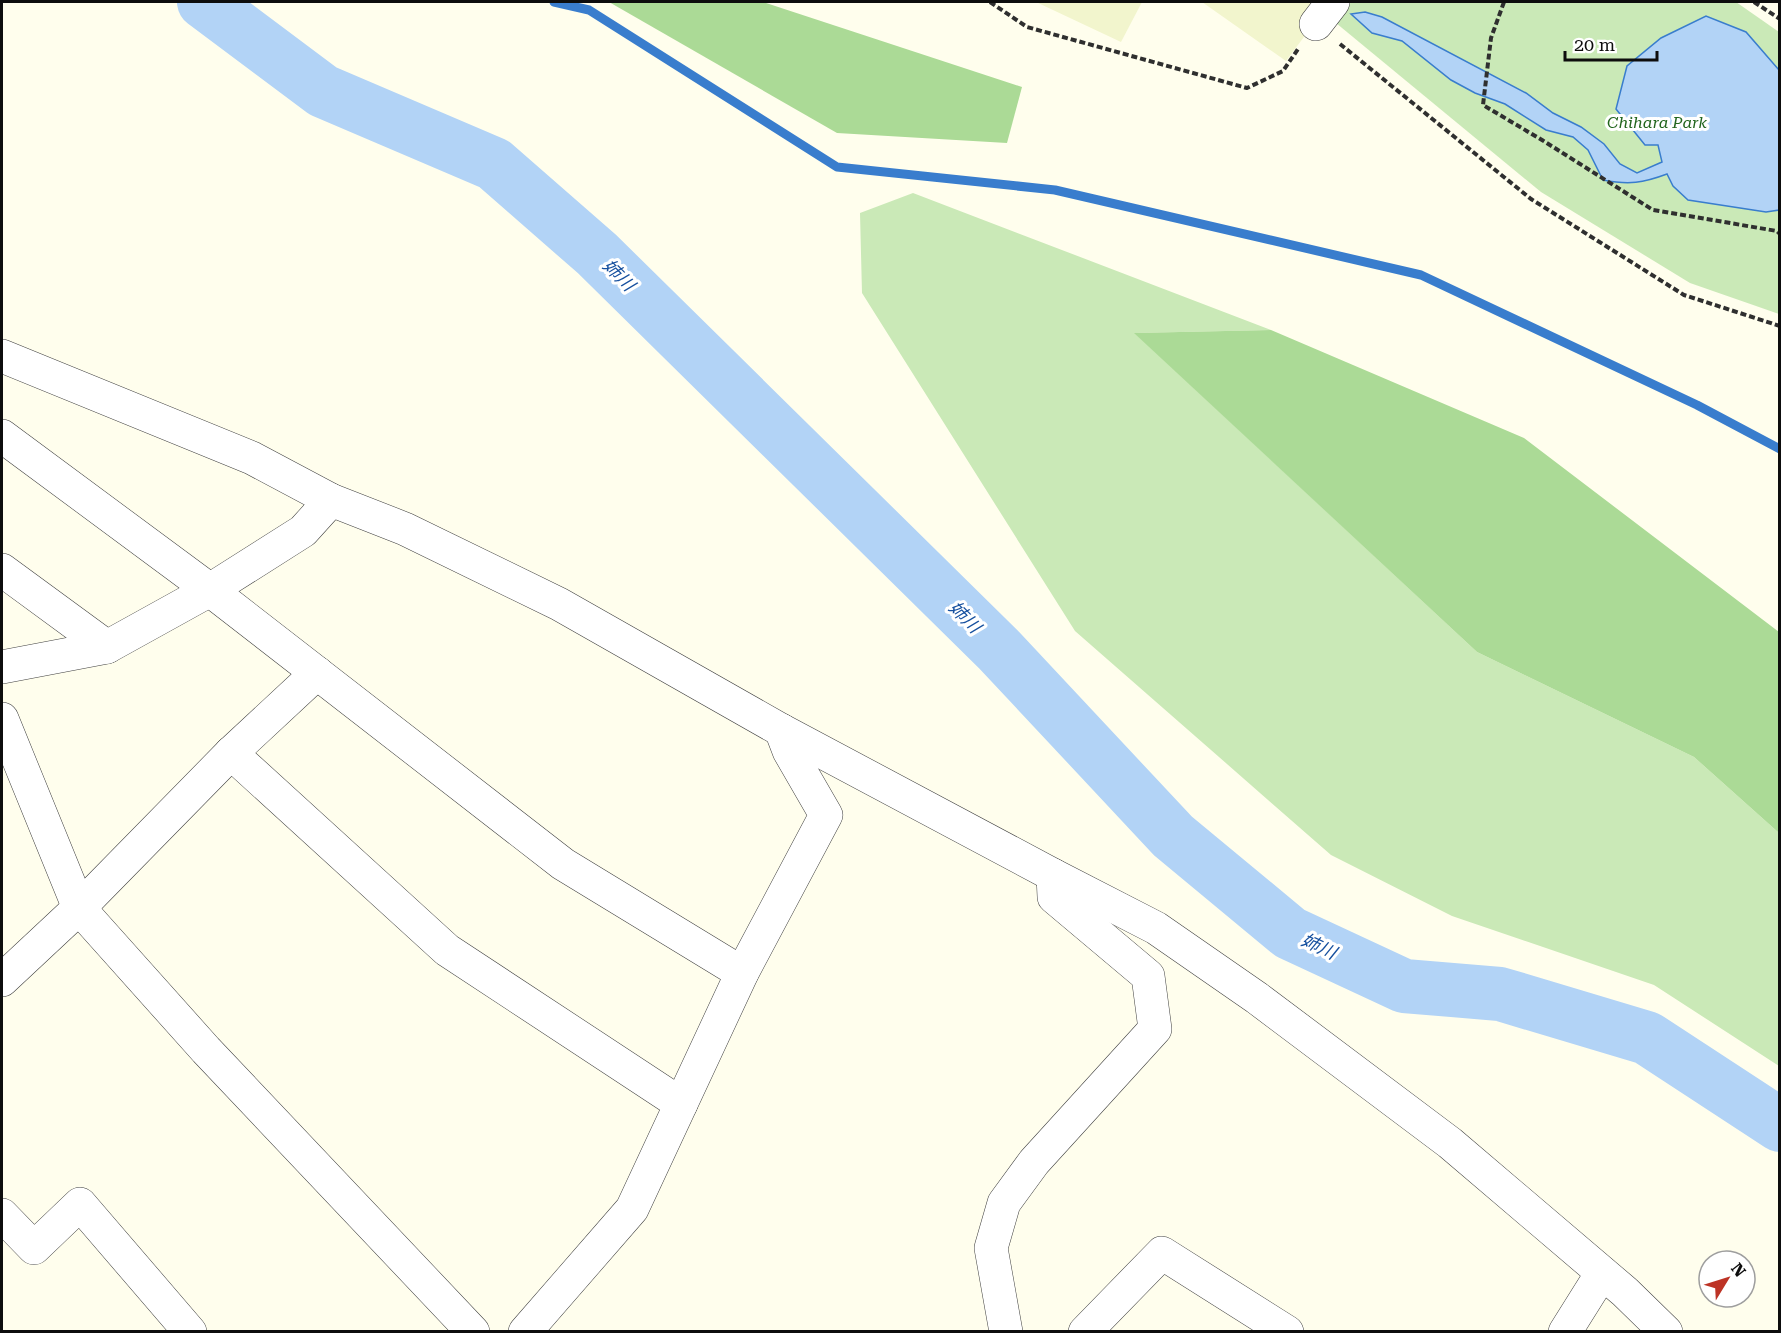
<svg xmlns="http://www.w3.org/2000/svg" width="1781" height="1333" font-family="'Roboto Serif','Noto Sans JP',serif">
<rect width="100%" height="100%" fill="#fffeed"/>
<!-- farmland -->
<g fill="#f2f5cd">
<path d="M1036,2H1142L1121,42Z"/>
<path d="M1202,2H1330L1286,61Z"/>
</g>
<!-- green -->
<g fill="#cae9b7">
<path d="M1351,2H1736L1779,32V314L1690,283L1541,192L1336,23Z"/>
<path d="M913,193L1271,330L1135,333L1477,652L1694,757L1779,833V1066L1654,985L1452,916L1331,855L1075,631L862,293L860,213Z"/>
</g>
<!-- forest -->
<g fill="#abda96">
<path d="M609,2H763L1022,87L1007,143L837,133Z"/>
<path d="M1271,330L1524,438L1779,632V833L1694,757L1477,652L1134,333Z"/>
</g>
<!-- water -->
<path fill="#b2d3f6" stroke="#397dcd" stroke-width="1.5" d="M1365,12L1382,17L1526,93L1553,113L1581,127L1604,144L1620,164L1637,173L1662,162L1658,145H1645L1616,109L1627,66L1661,38L1706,16L1746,32L1779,70V210L1766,212L1688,200L1673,186L1667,174C1643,183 1629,185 1603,180L1588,150L1573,137L1546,130L1505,104L1475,93L1451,80L1402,41L1372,33L1351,14Z"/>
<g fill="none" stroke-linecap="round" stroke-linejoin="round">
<!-- stream -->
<path stroke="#397dcd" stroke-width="9" d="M554,2L589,10L837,167L1055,190L1421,275L1697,405L1780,449"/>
<!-- river -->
<path stroke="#b2d3f6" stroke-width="54" d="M204,2L323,91L494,164L597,254L999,650L1173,836L1290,933L1404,986L1500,994L1647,1038L1780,1125"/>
<!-- minor casing -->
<g stroke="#404040" stroke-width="34">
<g id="minor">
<path d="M1316,24L1333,2"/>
<path d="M2,356L252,458L331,500L405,529L559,604L781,730L1053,875L1156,928L1257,998L1450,1143L1625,1292L1666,1332"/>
<path d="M2,436L210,590L563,864L742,973"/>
<path d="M2,570L107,647L210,590L303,531L331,500"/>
<path d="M2,667L107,647"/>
<path d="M317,673L231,753L447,950L681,1104"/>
<path d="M2,719L79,908L206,1050L473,1332"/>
<path d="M2,980L79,908L231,753"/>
<path d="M2,1215L34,1248L80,1204L190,1332"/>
<path d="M525,1332L632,1209L742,973L826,815L789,751L781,730"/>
<path d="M1006,1332L991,1248L1004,1203L1034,1162L1155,1029L1148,976L1054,897L1053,875"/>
<path d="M1085,1332L1162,1253L1287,1332"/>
<path d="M1565,1332L1602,1273"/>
</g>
</g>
<!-- path -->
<g stroke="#2f2f2f" stroke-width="4" stroke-dasharray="6 3" stroke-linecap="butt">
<path d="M990,2L1027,27L1247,88L1283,71L1298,49"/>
<path d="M1504,2L1491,38L1483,105L1542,140L1653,210L1777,231L1780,234"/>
<path d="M1754,2L1780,19"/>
<path d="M1340,44L1531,199L1684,295L1780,326"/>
</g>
<!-- minor -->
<use href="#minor" stroke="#fff" stroke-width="33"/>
</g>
<g text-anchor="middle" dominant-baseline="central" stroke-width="6" stroke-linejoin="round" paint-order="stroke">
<!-- park labels -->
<g font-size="16" font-style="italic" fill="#22651d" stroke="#fff">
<text x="1657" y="122">Chihara Park</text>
</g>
<!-- water labels -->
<g font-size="18" font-style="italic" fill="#16509f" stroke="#fff">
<text transform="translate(619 275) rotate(45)">姉川</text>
<text transform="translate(965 617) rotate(45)">姉川</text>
<text transform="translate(1319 946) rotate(25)">姉川</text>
</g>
</g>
<!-- border -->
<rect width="1781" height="1333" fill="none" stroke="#0d0d0d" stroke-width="6"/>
<!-- north arrow -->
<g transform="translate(1727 1279) rotate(52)"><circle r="28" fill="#ffffff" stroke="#9e9e9e" stroke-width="1.5"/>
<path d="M0-4.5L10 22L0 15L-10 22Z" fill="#bd3325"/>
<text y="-9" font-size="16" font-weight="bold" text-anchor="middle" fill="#0d0d0d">N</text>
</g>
<!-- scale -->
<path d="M1565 51v9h92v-9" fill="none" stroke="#0d0d0d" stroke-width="3"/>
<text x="1574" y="51" font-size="18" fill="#0d0d0d" stroke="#ffffff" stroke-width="4.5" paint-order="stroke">20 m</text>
</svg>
